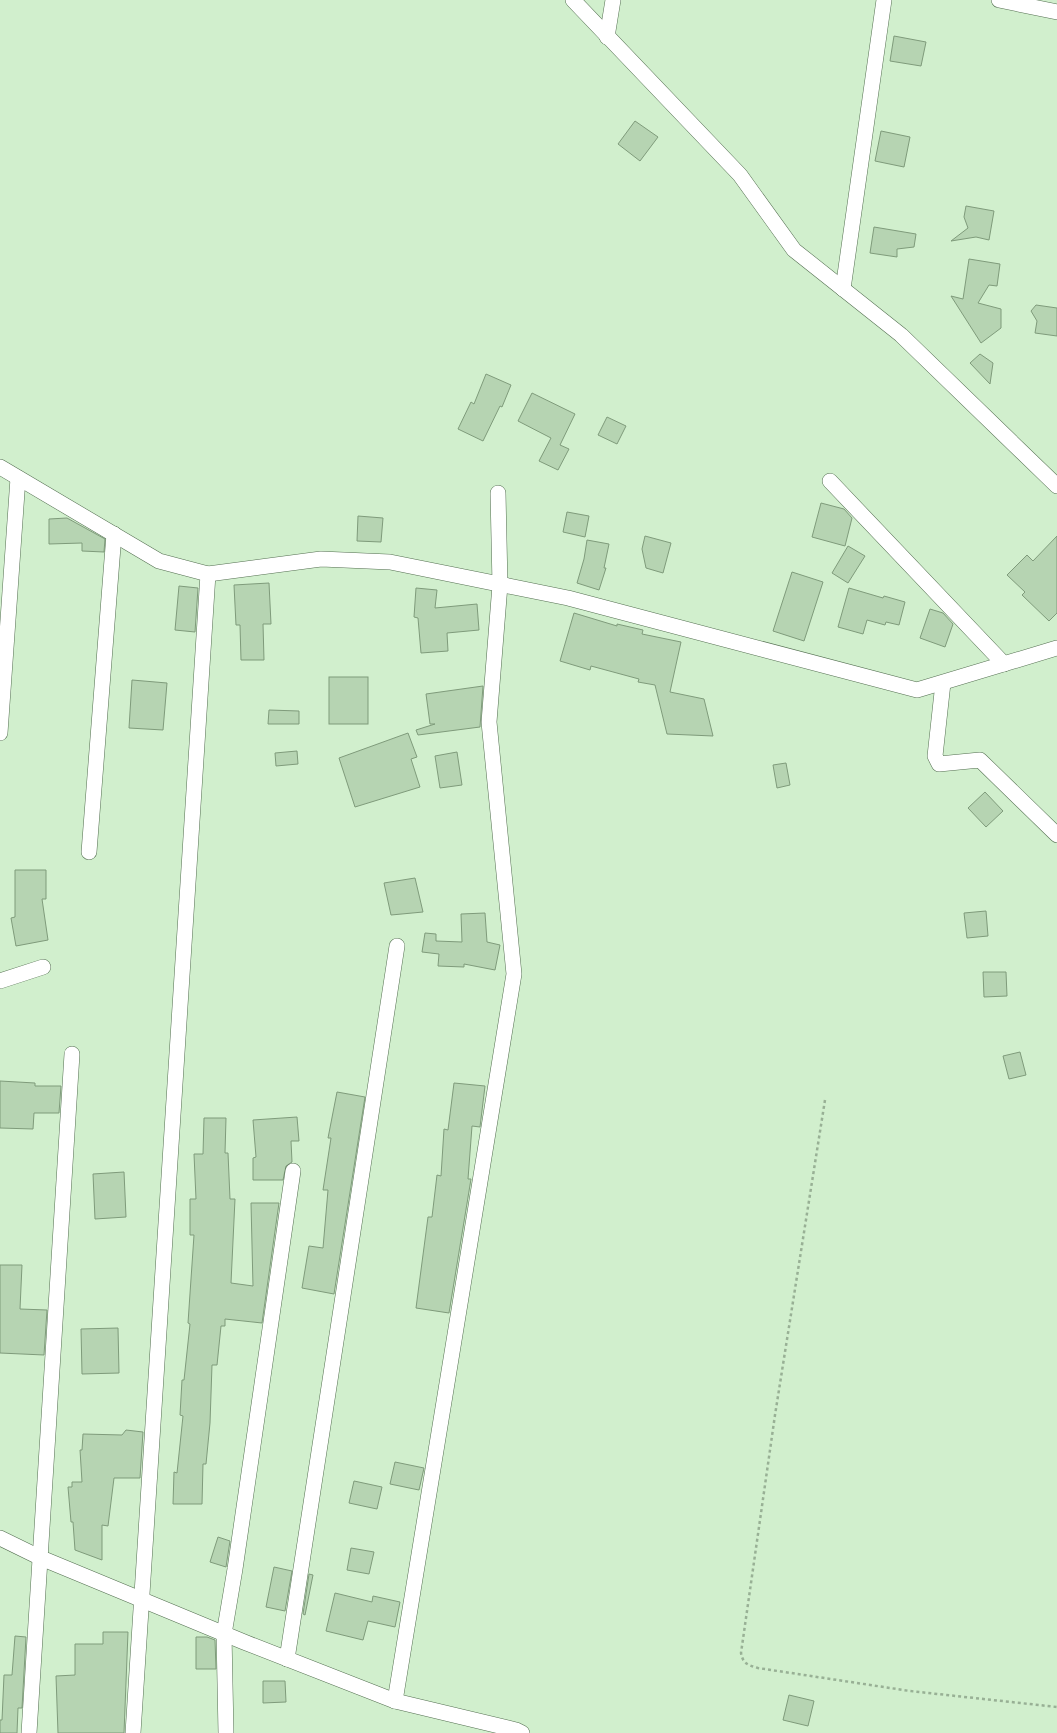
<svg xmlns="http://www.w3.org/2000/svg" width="1057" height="1733" font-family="'Source Serif 4',serif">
<rect width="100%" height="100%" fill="#d1efcd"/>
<!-- building -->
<g fill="#b6d4b2" stroke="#7f9b7b">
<path d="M894,36L926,42L921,66L890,61Z"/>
<path d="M635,121L658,137L640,161L618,144Z"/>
<path d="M881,131L910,137L904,167L875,161Z"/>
<path d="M966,206L994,211L989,240L976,237L951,241L968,228L964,217Z"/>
<path d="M874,227L916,234L914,247L897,249V257L870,253Z"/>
<path d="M969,259L1000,264L997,286L989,285L978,303L1001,309V328L981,343L951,296L963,299Z"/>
<path d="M1036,305L1057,308V336L1035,333L1037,321L1031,311Z"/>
<path d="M980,354L993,363L990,384L970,363Z"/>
<path d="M486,374L511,385L502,407L500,406L483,441L458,429L471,402L474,404Z"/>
<path d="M532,393L575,414L560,445L569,449L558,470L539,461L551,438L518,421Z"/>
<path d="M607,417L626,426L617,444L598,435Z"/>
<path d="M821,503L844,509L852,518L845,546L812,537Z"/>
<path d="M567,512L589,516L585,537L563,532Z"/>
<path d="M358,516L383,518L381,542L357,541Z"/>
<path d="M67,518L105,539L104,552L82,551V543L49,544V519Z"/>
<path d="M645,536L671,543L663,573L646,568L642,549Z"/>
<path d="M1057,536V613L1049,621L1022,595L1025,592L1007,575L1027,555L1033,561Z"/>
<path d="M587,540L609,544L604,568H606L599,590L577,583L584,559Z"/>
<path d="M848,546L865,556L848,583L832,573Z"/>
<path d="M792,572L823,582L804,641L773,631Z"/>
<path d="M269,583L271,624H263L264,660H241L240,625H236L234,585Z"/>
<path d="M179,586L198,588L195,632L175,630Z"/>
<path d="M416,588L437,590L435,608L477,604L479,630L447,633L448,651L421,653L418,618L414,617Z"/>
<path d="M849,588L883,598L884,596L905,602L899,625L886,622L885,625L867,620L863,634L838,627Z"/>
<path d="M930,609L943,613L953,624L945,647L920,638Z"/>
<path d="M574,613L617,626V624L643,630L642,634L681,642L670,692L704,699L713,736L667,734L655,685L638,682L639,679L591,666L590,670L560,661Z"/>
<rect x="329" y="677" width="39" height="47"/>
<path d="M132,680L167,683L163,730L129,728Z"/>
<path d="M483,686L480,727L418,735L416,730L435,724H430L426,694Z"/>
<path d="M269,710L299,711V724H268Z"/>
<path d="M408,733L417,757L411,759L420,787L355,807L339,758Z"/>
<path d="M297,751L298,764L276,766L275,753Z"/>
<path d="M457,752L462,785L440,788L435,756Z"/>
<path d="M786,763L790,785L777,788L773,765Z"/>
<path d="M985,792L1003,811L986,827L968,808Z"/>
<path d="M15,870H46V899H42L48,940L16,946L11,918L15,917Z"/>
<path d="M415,878L423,912L391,915L384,883Z"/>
<path d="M986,911L988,936L967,938L964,913Z"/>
<path d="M485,913L487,942L500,945L495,970L464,964V967L438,966L439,954L422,952L425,933L436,934V941L462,942L461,914Z"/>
<path d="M983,972H1006L1007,996L984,997Z"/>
<path d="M1020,1052L1026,1075L1009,1079L1003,1056Z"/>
<path d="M0,1081L35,1083V1086H61L59,1113H34L33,1129L0,1128Z"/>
<path d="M454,1083L485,1086L480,1127L472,1126L468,1179H471L449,1313L416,1308L428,1217H432L437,1175L441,1176L444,1129L448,1130Z"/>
<path d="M337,1092L365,1097L334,1294L302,1288L309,1246L323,1248L328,1190H323L331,1138H328Z"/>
<path d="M297,1117L299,1141H291L292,1162L286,1166L283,1180H253V1158L256,1157L253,1120Z"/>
<path d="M204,1118H226L225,1153H228L230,1199H235L231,1283L253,1286L251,1203H279L262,1323L225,1319V1326H221L217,1365H212L210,1423L206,1464H203L202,1504H173L174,1472L177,1473L183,1416L180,1415L182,1380H184L190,1324L188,1323L194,1235H190V1199H196L194,1154H203Z"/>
<path d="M124,1172L126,1217L95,1219L93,1174Z"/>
<path d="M0,1265H22L20,1309L47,1310L44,1355L0,1353Z"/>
<path d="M118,1328L119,1373L82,1374L81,1329Z"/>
<path d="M126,1430L143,1432L140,1478H114L108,1526L102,1525V1560L75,1550L73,1522H71L68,1487H72V1482H82L80,1450H82L83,1434L122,1435Z"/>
<path d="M395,1462L424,1468L419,1490L390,1484Z"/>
<path d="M354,1481L382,1487L377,1509L349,1503Z"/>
<path d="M218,1537L230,1541L226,1567L210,1562Z"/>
<path d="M351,1548L374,1552L369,1574L347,1570Z"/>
<path d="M274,1567L292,1571L285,1611L266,1607Z"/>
<path d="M309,1574L313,1575L305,1615L303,1614Z"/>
<path d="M335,1593L372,1602L373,1596L400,1602L395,1627L368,1621L363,1640L326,1631Z"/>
<path d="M103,1632H128L124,1733H58L56,1676L75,1675V1644H103Z"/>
<path d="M15,1636L26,1637L22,1708H18L17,1733H0V1720H2L4,1675H12Z"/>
<path d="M196,1637H207L215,1640L216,1669H196Z"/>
<path d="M263,1681H285L286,1702L263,1703Z"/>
<path d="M789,1695L814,1701L808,1726L783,1720Z"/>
</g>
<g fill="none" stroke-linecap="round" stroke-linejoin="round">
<!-- minor casing -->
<g stroke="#546f51" stroke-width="16">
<g id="minor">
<path d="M573,0L740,175L794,250L901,335L1057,486"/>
<path d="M999,0L1057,12"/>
<path d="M607,37L613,0"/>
<path d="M843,289L884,0"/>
<path d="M0,467L159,561L208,574L321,559L390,562L568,598L917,690L1057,648"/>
<path d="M830,481L1004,664"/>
<path d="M943,683L935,756L939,764L980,760L1057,835"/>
<path d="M0,733L18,478"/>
<path d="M89,852L114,534"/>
<path d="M0,981L43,967"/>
<path d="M0,1538L41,1558L244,1642L395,1701L516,1730L522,1733"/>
<path d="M287,1659L397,946"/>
<path d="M395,1701L514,974L489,722L500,585L498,493"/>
<path d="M29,1733L72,1054"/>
<path d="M133,1733L208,574"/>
<path d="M226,1733L224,1634L235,1569L293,1171"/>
</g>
</g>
<!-- path -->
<path stroke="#98b095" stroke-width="2.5" stroke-dasharray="3 3" stroke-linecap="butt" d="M825,1100L775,1415L741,1653C743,1664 748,1665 758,1668L910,1691L1057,1707"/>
<!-- minor -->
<use href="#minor" stroke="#fff" stroke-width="15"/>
</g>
</svg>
